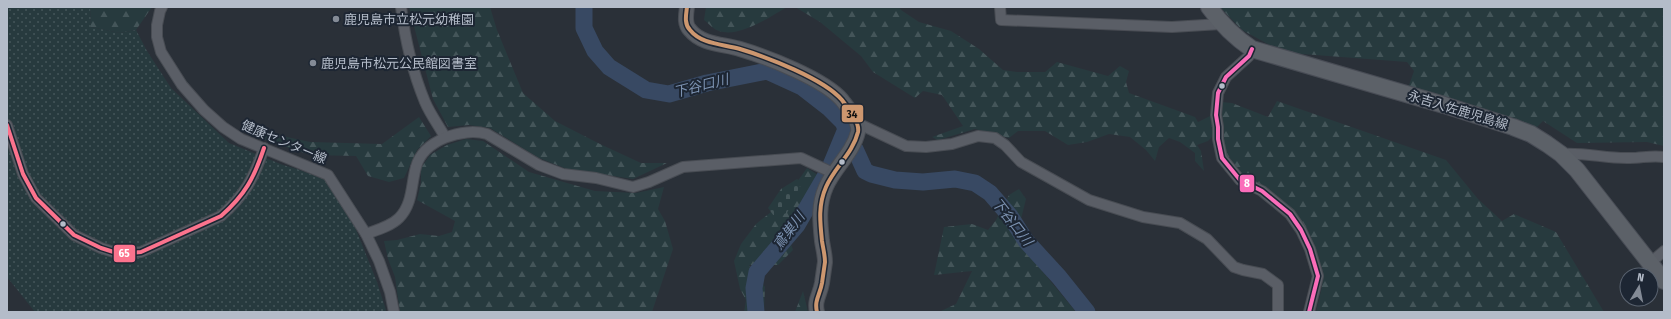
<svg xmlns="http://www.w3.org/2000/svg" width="1671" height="319" font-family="'Fira Sans Condensed','Noto Sans JP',sans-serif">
<defs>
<pattern id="forest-firs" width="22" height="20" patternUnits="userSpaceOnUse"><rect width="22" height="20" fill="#273a3e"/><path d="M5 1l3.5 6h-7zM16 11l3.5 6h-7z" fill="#445559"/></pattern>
<pattern id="cemetery-stones" width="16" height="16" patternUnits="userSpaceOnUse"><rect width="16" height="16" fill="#273a3e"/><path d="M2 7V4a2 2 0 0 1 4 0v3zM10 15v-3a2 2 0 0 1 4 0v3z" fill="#445559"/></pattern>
<pattern id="park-dots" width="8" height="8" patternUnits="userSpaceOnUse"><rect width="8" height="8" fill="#273a3e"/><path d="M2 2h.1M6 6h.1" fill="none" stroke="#445559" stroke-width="1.8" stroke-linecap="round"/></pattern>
</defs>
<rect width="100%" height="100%" fill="#2a3038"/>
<!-- forest -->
<g fill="url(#forest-firs)">
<path d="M90,7H152L136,30L120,33L91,27Z"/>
<path d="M409,7H490L497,30L523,93L555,121L600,144L641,163H667L633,179L567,169L539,158L490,128L469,125L448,127L433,99Z"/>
<path d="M706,7H787C770,17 739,38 719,31C714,30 708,23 704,20Z"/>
<path d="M795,7H899L901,10L919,22L951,31L979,49L1003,70L1017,72H1045L1057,62L1108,76L1120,66L1129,71L1126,82L1129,93L1195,117L1198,122L1212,115L1215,134L1208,141L1197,145L1201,151L1204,171L1195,161V153L1180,142L1169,138L1159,147L1155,161L1146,150L1130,137L1109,134L1087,142L1068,145L1045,131H1018L1009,138L975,129L938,140L932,137L963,126L942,95L923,91L915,98L873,72L861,56L820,22Z"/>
<path d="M1220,7H1664V146L1647,142L1577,143L1543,121L1535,129L1408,88L1414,71L1407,62L1302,54L1294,58L1242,30Z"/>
<path d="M1277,101L1446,160L1478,199L1502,221L1514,214L1556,232L1604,312H1316L1322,287L1320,263L1304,226L1289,208L1242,176L1226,155L1221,139V102L1232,103L1268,117Z"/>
<path d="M419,117L431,136L417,150L404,178L389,182L368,176L356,156L310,155L251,135L259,131L310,142L382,144Z"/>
<path d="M466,139L483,141L529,172L595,191L636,193L664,187L658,209L665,221L673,249L652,312H400L395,277L388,259L384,241L397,240L420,234L439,236L452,232L455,221L417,200L421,183V168L430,155L447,145Z"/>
<path d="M807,168L818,175L794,215L784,224L793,250L778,265H749L765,287L764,312H744L746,300L740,289L734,261L741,244L756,224L782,203Z"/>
<path d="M1019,189L1026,199L1021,219L1042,271L1076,312H928L941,311L956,304L972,271L934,275L944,227L972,224L988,230L996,220L1009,195Z"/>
<path d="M803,291L808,312H795Z"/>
</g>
<!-- cemetery -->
<path fill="url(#cemetery-stones)" d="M797,179L802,182L787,213L774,216L768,208L781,189Z"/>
<!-- park -->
<path fill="url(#park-dots)" d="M7,7H90L91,27L120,33L136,30L147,51L171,88L229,143L283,165L297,169L326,180L353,222L377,282L386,310L385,312H35L7,277Z"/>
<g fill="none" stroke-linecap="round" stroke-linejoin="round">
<!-- river -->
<g stroke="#384963" stroke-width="17">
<path d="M584,7V28L595,51L609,67L646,90L669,94L707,83L767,71L802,87L829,108L843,122L846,129L829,170L797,225L757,272L754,288L756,312"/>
<path d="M855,149L865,171L871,174L895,180L923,182L955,179L975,183L990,193L1010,216L1026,241L1059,277L1087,312"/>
</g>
<!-- minor casing -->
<g stroke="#484c53" stroke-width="12">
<g id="minor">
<path d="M162,7L160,11L157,25V37L161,52L182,85L204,110L223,127L241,139L328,175L366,234L379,261L390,292L394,312"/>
<path d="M401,7C405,39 413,73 425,102C430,114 439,126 445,137"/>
<path d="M1000,7L1001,20L1172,27L1221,24"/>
<path d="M1252,49L1249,56L1226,77L1218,93L1216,115L1218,127V139L1222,158L1240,180L1262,191L1290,214L1301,230L1310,249L1318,276L1309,312"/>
<path d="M857,123L906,146L926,147L952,144L978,136L995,138L1005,145L1021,162L1089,200L1143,217L1180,223L1207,239L1234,267L1243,270L1263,274L1278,285V312"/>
<path d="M7,125L23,174L36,198L74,235L101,248L120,254L141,252L221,216C245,195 254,178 264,148"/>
<path d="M1561,154C1585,152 1607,159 1630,158C1642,158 1652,155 1664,157"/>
<path d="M366,234C377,230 391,226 399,218C413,204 411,184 416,167C423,140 463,127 487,134L539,165L563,174L596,178L633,187L649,182L683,167L801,158L833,173"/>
<path d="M1650,263L1664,251"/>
</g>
</g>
<!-- secondary casing -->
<g stroke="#484c53" stroke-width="16">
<path id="secondary" d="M687,7C686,15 684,24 690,30C702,45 724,44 740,49C767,57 824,79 842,100C848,108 860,122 858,132C853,153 834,168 826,187C818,205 820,222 822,241C823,248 825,255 825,262C824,269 823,276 822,283C820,295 814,300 817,312"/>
</g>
<!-- primary casing -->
<g stroke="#484c55" stroke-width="18">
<path id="primary" d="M1209,7C1222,25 1234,37 1252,49L1444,105L1513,127L1531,134L1547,144L1561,154L1577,170L1664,281"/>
</g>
<!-- minor -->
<use href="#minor" stroke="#5a5e66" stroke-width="10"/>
<!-- secondary -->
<use href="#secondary" stroke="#595d64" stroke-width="14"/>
<!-- primary -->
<use href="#primary" stroke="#5c6168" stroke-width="16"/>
<!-- bus-1 casing -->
<g stroke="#1d2633" stroke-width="7">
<path id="bus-1" d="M687,7C686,15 684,24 690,30C702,45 724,44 740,49C767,57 824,79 842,100C848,108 860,122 858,132C853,153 834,168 826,187C818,205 820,222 822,241C823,248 825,255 825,262C824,269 823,276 822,283C820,295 814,300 817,312"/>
</g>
<!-- bus-2 casing -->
<g stroke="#1d2633" stroke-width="7">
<path id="bus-2" d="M1252,49L1249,56L1226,77L1218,93L1216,115L1218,127V139L1222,158L1240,180L1262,191L1290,214L1301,230L1310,249L1318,276L1309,312"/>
</g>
<!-- bus-3 casing -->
<g stroke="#1d2633" stroke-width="7">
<path id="bus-3" d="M7,125L23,174L36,198L74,235L101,248L120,254L141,252L221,216C245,195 254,178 264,148"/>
</g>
<!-- bus-1 -->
<use href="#bus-1" stroke="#cd976f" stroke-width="4"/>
<!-- bus-2 -->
<use href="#bus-2" stroke="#fb6dba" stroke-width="4"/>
<!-- bus-3 -->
<use href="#bus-3" stroke="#fc738d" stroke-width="4"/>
</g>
<!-- markers -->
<g fill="#848b96" stroke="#1d2633" stroke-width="1.5">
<circle cx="336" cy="19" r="4"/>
<circle cx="313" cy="63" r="4"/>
</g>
<g fill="#b4bcc9" stroke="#1d2633" stroke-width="1.5">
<circle cx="1222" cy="86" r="3.5"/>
<circle cx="842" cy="162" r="3.5"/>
<circle cx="63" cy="224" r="3.5"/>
</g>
<g text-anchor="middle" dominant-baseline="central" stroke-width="4" stroke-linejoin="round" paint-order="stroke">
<!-- poi labels -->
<g font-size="13" fill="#b4bcc9" stroke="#1d2633" text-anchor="start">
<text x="344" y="19">鹿児島市立松元幼稚園</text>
<text x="321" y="63">鹿児島市松元公民館図書室</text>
</g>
<!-- street labels -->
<g font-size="13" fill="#b4bcc9" stroke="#1d2633">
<text transform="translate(1458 110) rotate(17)">永吉入佐鹿児島線</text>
<text transform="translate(284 142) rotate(23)">健康センター線</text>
</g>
<!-- water labels -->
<g font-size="14" font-style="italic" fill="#7c92b1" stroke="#1d2633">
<text transform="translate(701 86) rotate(-14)">下谷口川</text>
<text transform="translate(1012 222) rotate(52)">下谷口川</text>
<text transform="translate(789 231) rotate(-53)">鳶巣川</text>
</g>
</g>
<g stroke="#1d2633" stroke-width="1.5">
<rect x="841" y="104" width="23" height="19" rx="4" fill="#cd976f"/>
<rect x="1239" y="174" width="16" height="19" rx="4" fill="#fb6dba"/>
<rect x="113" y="244" width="23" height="19" rx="4" fill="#fc738d"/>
</g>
<g font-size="11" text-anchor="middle" font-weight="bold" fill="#fff">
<text x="1247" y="187">8</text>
<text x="124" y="257">65</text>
</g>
<g font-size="11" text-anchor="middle" font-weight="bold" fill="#111">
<text x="852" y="118">34</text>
</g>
<!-- border -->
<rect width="1671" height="319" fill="none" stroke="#b4bcc9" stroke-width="16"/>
<!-- north arrow -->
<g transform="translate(1639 287) rotate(10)"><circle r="19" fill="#1d2633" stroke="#59626f"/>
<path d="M0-3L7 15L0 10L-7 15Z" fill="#848b96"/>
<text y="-6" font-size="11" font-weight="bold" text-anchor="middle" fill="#b4bcc9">N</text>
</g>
</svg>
